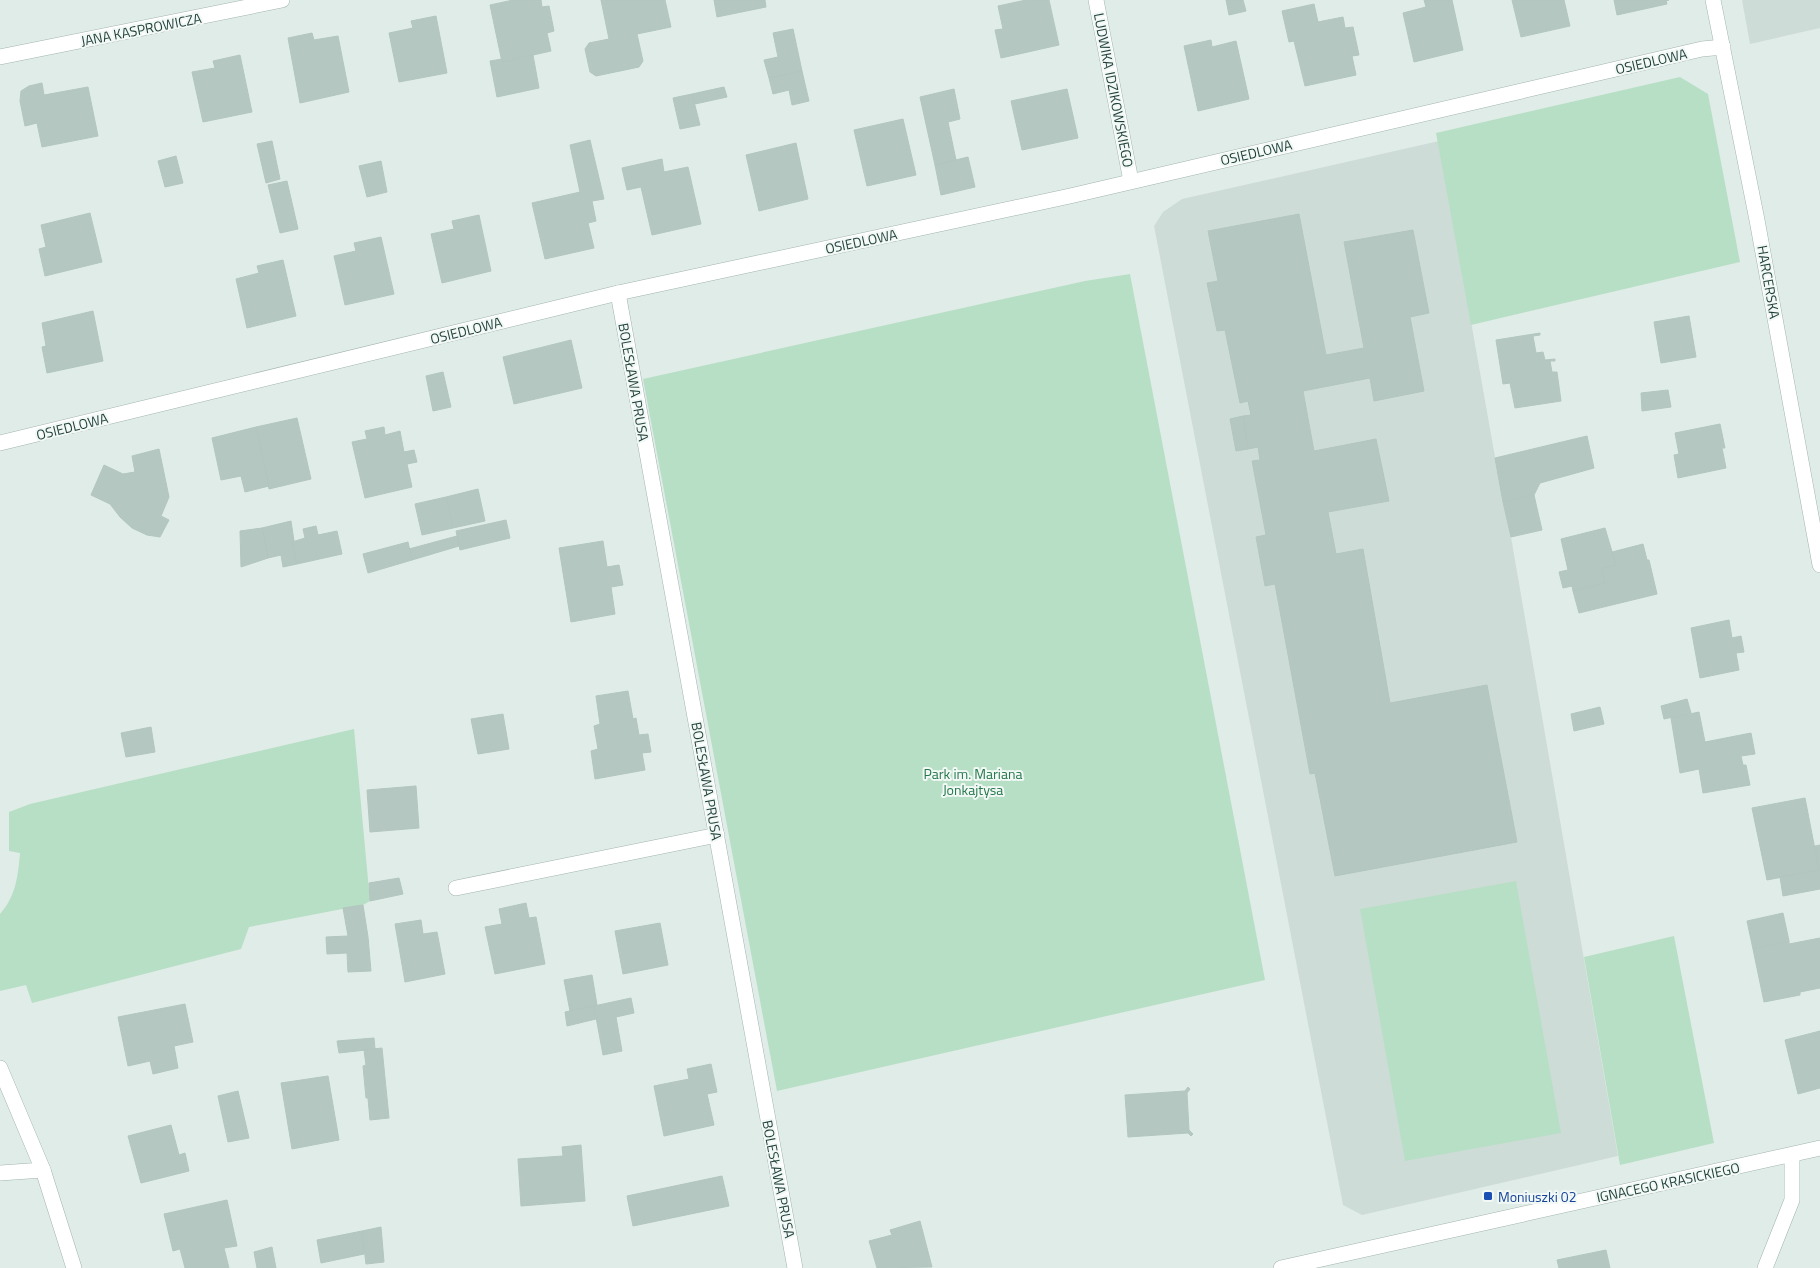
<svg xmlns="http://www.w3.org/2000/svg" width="1820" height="1268" font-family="'Titillium Web',sans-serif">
<rect width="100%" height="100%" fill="#e0ece8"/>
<!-- built -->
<g fill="#cedcd7">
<path d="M1742,0H1820V28L1750,44Z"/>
<path d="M1439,141L1503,502L1511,537L1618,1156L1362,1215L1343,1205L1154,226L1163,212L1182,199Z"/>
</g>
<!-- green -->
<g fill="#b7dfc5">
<path d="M1680,77L1708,94L1740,262L1471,325L1436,133Z"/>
<path d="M1130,274L1265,980L777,1091L643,379L1085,281Z"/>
<path d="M354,729L370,901L363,905L249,927L241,949L32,1003L26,985L0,991V914C16,896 18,876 20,853L9,851V812L30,804Z"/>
<path d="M1516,881L1561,1133L1405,1161L1360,909Z"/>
<path d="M1674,936L1714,1143L1620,1165L1584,957Z"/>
</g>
<!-- building -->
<g fill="#b5c7c1" stroke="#b2c6bf">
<path d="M513,0H541L542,7L549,6L554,31L547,33L551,51L502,62L490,5Z"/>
<path d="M601,0H665L671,27L637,34L643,61L639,67L596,76L590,72L585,49L589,43L609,39Z"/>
<path d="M714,0H765L766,7L717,17Z"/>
<path d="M1026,0H1049L1059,45L1001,58L995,30L1003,29L998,6Z"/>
<path d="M1226,0H1243L1246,11L1229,15Z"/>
<path d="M1424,0H1452L1463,50L1414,62L1403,13L1426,7Z"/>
<path d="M1512,0H1564L1570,26L1521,37Z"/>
<path d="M1614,0H1669L1666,1L1667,4L1617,15Z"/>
<path d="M1314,4L1318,22L1343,17L1345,28L1353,27L1359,55L1352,56L1356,75L1305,86L1294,41L1289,42L1282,11Z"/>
<path d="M436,16L447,73L399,82L389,33L413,28L411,21Z"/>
<path d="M793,29L802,71L769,78L764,60L778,57L773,33Z"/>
<path d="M312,33L314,40L338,36L349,92L300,103L288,38Z"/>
<path d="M1211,40L1212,47L1236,41L1249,99L1198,111L1184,46Z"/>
<path d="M240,55L252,112L203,122L192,72L215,68L213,61Z"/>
<path d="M533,55L539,88L497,97L490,61L502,59V62Z"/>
<path d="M802,71L809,101L792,105L789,90L773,94L769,78Z"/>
<path d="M42,83L44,95L88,87L98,136L42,147L37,123L25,126L20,101L21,91L29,86Z"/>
<path d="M724,87L727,97L695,104L692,94Z"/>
<path d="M954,89L960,119L948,122L956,160L935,165L920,97Z"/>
<path d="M1067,89L1078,138L1022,150L1011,101Z"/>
<path d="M692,94L700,125L680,129L673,98Z"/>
<path d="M903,119L916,175L867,186L854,130Z"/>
<path d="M590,140L604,199L592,201L596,221L588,223L594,248L545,259L532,203L580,192L570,145Z"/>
<path d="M272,141L280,179L266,183L257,144Z"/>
<path d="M796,143L808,199L759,211L746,155Z"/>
<path d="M176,156L183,183L165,187L158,161Z"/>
<path d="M968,157L975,187L941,195L935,165Z"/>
<path d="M662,159L664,172L688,167L701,224L652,235L641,187L627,190L622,168Z"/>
<path d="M381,161L387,192L367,197L359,166Z"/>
<path d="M287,181L298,229L280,233L268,185Z"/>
<path d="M90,213L102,262L45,276L39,249L46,247L41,225Z"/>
<path d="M1299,214L1326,355L1364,348L1344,242L1413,230L1429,313L1410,317L1424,391L1374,401L1370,378L1303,391L1314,451L1376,439L1389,501L1328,512L1336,554L1363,549L1390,703L1487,685L1517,842L1335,876L1315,773L1310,774L1275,584L1265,586L1256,537L1266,535L1252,461L1260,460L1258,447L1248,449L1243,416L1251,415L1248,401L1240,403L1225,330L1217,331L1207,283L1218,281L1208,231Z"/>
<path d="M479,215L491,271L442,283L431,234L454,229L452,221Z"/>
<path d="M381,237L394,294L345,305L334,256L356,251L354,243Z"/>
<path d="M283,260L296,316L247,328L236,279L259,273L257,266Z"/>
<path d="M93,311L103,361L47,373L42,347L46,346L42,323Z"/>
<path d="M1689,316L1696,357L1661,363L1654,322Z"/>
<path d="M1540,333V335L1533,336L1536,353L1543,352L1545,360L1555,359V361H1550L1552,372H1557L1561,401L1515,408L1510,383L1503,384L1496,340Z"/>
<path d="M571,340L582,388L514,404L503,357Z"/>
<path d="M443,372L451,407L433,411L426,376Z"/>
<path d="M1668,390L1671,407L1642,411L1641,393Z"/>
<path d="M1243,416L1248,449L1236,451L1230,419Z"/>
<path d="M297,418L311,479L269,489L256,427Z"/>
<path d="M1720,424L1725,448H1722L1726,468L1678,478L1674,455L1679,454L1675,433Z"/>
<path d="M256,427L269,486L245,492L241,476L221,480L212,438Z"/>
<path d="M384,427L385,435L400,431L404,452L414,450L417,462L407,464L412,487L365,498L352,442L367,439L365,431Z"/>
<path d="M1587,436L1594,468L1540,483L1534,495L1503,502L1495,458Z"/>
<path d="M159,449L169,497L161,516L169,520L160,537L147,535L132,528L120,517L110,504L91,495L104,465L123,474L135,472L132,456Z"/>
<path d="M478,489L485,521L453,528L446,497Z"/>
<path d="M1534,495L1542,530L1511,537L1503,502Z"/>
<path d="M446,497L453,528L422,535L415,504Z"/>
<path d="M506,520L510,538L460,550L456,531Z"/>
<path d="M291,521L294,541L292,542L297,564L283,567L281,555L268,558L262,528Z"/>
<path d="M316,526L318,535L337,531L342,554L297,564L292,542L305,538L303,529Z"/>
<path d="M262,528L268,558L241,567L240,531Z"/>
<path d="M1605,528L1616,565L1602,568L1605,583L1573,591L1572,586L1563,588L1559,572L1568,570L1561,539Z"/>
<path d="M457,536L459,546L412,560L409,549Z"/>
<path d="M603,541L607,567L619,565L623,585L611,587L615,614L571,622L559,548Z"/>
<path d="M408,542L412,560L368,573L363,554Z"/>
<path d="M1643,544L1647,560H1649L1657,594L1579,613L1573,591L1605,583L1602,568L1616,565L1612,552Z"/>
<path d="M1729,620L1732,638L1741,636L1744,652L1736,653L1739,670L1700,678L1691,628Z"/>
<path d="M628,691L633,719L636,718L639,735L648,734L651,752L642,753L645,770L595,779L591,751L598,749L594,726L600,724L596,696Z"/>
<path d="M1687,699L1691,713L1664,719L1661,706Z"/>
<path d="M1600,707L1604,724L1574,731L1571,714Z"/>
<path d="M1699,712L1705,742L1751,733L1755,754L1741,756L1743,765H1746L1750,785L1703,793L1699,769L1680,773L1671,718Z"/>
<path d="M503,714L509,749L478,754L471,719Z"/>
<path d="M151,727L155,752L126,757L121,733Z"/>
<path d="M416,786L419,828L370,832L367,790Z"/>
<path d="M1805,798L1819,870L1767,880L1752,808Z"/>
<path d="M1820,845V889L1783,896L1780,877L1819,870L1815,846Z"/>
<path d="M399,878L403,894L370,901L369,883Z"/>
<path d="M526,903L529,918L536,917L545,964L495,974L485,927L502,924L499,909Z"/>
<path d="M363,905L368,937L371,971L348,972L347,953L327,954L326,937L348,936L343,908Z"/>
<path d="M1783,913L1789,941L1753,949L1747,921Z"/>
<path d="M421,920L423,934L437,932L445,974L405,982L395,924Z"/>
<path d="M660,923L668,965L623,974L615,931Z"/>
<path d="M1820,938V988L1800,992V995L1764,1002L1753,949L1789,941V944Z"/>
<path d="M592,975L597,1005L570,1011L564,980Z"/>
<path d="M631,998L634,1013L616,1017L622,1051L603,1055L594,1006Z"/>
<path d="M185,1004L193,1042L174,1046L178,1068L153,1074L150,1061L128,1066L118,1017Z"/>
<path d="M594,1006L596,1019L567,1026L565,1012Z"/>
<path d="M1820,1031V1088L1798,1094L1785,1040Z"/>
<path d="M374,1038L375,1049L339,1053L337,1041Z"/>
<path d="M382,1048L389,1118L370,1120L368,1098H366L363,1066L366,1065L364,1050Z"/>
<path d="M711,1064L717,1092L707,1094L714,1125L664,1136L654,1086L689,1079L687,1069Z"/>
<path d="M328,1076L339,1140L292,1149L281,1083Z"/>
<path d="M1188,1087L1190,1089L1187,1093L1189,1130L1193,1134L1191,1136L1188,1133L1128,1137L1125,1095L1185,1091Z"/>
<path d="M238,1091L249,1138L228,1142L218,1096Z"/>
<path d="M171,1125L179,1155L185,1153L189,1171L141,1183L128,1136Z"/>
<path d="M581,1145L585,1201L521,1206L518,1159L563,1156L562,1147Z"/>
<path d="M722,1176L729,1206L633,1226L627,1196Z"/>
<path d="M227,1200L237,1246L224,1248L229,1268H185L180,1249L173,1251L164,1214Z"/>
<path d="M920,1221L932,1267L877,1268L869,1241L892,1235L890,1230Z"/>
<path d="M381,1227L384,1262L366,1264L362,1231Z"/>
<path d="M362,1231L364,1254L321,1263L317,1240Z"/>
<path d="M272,1247L276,1268H257L254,1252Z"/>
<path d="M1606,1250L1610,1268H1559L1557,1260Z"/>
</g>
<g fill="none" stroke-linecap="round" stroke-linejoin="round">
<!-- service casing -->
<g stroke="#a2b4b0" stroke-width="16">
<path id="service" d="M456,888L717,835"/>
</g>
<!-- minor casing -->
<g stroke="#a2b4b0" stroke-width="16">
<g id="minor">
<path d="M1096,0L1131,181"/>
<path d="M1713,0L1757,220L1820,565"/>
<path d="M0,57L282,0"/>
<path d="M618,293L795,1268"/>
<path d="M0,443L618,293L1070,196L1702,49L1723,47"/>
<path d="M0,1068L43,1170L74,1268"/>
<path d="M0,1173L43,1170"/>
<path d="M1281,1268L1820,1148"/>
<path d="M1765,1268L1792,1200V1155"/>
</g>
</g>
<!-- service -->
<use href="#service" stroke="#fff" stroke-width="15"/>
<!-- minor -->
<use href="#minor" stroke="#fff" stroke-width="15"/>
</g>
<!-- markers -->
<rect fill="#1a4fb4" stroke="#f1f8f5" stroke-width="2" x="1483" y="1191" width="10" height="10" rx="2.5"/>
<g text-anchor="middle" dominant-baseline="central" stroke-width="4" stroke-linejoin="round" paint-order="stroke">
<!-- street labels -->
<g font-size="14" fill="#1f3e38" stroke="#f1f8f5">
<text transform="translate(141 29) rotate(-11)">JANA KASPROWICZA</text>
<text transform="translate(1651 61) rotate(-13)">OSIEDLOWA</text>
<text transform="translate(1114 90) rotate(79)">LUDWIKA IDZIKOWSKIEGO</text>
<text transform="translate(1256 152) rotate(-13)">OSIEDLOWA</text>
<text transform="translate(861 241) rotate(-12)">OSIEDLOWA</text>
<text transform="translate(1769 282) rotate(80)">HARCERSKA</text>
<text transform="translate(466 330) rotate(-14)">OSIEDLOWA</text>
<text transform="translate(634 382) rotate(80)">BOLESŁAWA PRUSA</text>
<text transform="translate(72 426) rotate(-14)">OSIEDLOWA</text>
<text transform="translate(707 781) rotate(80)">BOLESŁAWA PRUSA</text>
<text transform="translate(779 1179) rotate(79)">BOLESŁAWA PRUSA</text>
<text transform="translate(1668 1182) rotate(-12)">IGNACEGO KRASICKIEGO</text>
</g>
<!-- park labels -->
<g font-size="14" fill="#26784c" stroke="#f1f8f5">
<text x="973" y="773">Park im. Mariana<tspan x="973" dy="16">Jonkajtysa</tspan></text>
</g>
<!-- transit labels -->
<g font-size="14" fill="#164399" stroke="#f1f8f5" text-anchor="start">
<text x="1498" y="1196">Moniuszki 02</text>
</g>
</g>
</svg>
